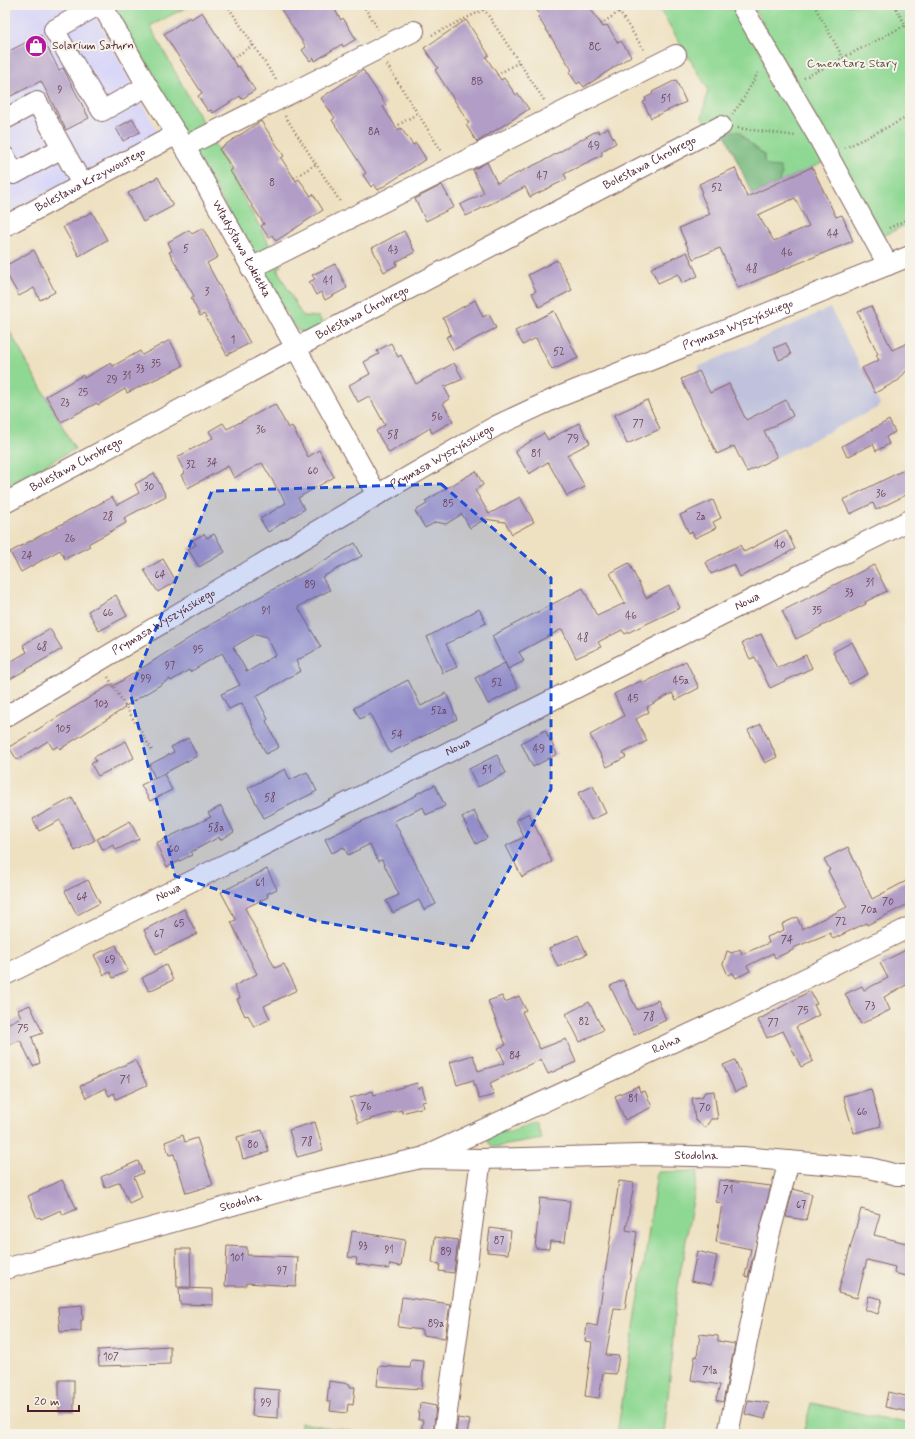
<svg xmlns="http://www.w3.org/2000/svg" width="915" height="1439" font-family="Mynerve,sans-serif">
<rect width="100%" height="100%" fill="#f7f3e8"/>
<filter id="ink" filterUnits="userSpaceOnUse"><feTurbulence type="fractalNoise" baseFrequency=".025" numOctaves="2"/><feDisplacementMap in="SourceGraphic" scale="8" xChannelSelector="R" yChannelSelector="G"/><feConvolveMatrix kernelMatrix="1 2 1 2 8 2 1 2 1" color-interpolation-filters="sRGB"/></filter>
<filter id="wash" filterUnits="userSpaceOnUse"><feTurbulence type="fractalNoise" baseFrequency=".012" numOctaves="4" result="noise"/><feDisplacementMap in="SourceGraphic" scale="16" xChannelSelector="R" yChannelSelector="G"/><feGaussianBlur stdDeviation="0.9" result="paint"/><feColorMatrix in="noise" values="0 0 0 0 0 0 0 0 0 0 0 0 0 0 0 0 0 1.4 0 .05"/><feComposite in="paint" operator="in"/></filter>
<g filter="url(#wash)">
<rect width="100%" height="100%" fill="#eee1c1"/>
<!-- built -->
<path fill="#d9d7f8" d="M19,5H90L158,133L5,214V13Z"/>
<!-- industrial -->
<path fill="#c0c2dd" d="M830,308L880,404L877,408L747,472L698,367Z"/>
<!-- green -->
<g fill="#8fd893" stroke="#6c7c5f">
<path d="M114,5H191L150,26L281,266L277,269L300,312L304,316L319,317L324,326C313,331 306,336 295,328L147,68Z"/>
<path d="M657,5H734L824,162L778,183L782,174L768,166L764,162V155L744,138L740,133L733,131L715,140L702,118L708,89Z"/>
<path d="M752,5H910V223L883,236Z"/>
<path d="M5,323L75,449L5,487V425L8,423L5,417Z"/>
<path d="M536,1122L542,1139L495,1147L492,1146L488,1142L489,1138L500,1131H510Z"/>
<path d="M698,1171L675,1304L671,1368L664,1434H617L644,1265L657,1172Z"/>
<path d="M811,1403L910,1424V1434H803Z"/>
<path d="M301,1423L352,1431V1434H300Z"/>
</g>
<!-- forest -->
<path fill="#73b87d" stroke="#5e6c54" d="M733,131L740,132L744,138L764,155V162L768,166L780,167L782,174L778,183L752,194L725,134Z"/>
<g id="blocks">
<!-- building -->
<g fill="#b19dc6" fill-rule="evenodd">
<path d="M278,5H332L341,20L343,18L356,39L343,47L342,44L315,61L314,58L310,61L302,50L306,47Z"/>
<path d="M533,5H588L603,27L607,25L618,43L621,41L631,56L584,87L580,82L577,84L569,72L572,70L538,17L540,15Z"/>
<path d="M202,12L237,67L239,66L255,90L242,99L240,96L213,113L211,110L208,111L198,96L202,93L164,34L190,17L191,19Z"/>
<path d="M466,20L489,55L486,57L501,80L504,78L516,95L518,94L529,109L477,142L466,125L469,123L435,70L438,68L424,48Z"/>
<path d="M41,35L59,70L63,68L89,118L66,130L41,81L5,99V53Z"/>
<path d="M363,70L386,105L383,107L398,130L401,128L413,145L416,143L426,159L378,190L374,184L371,187L363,175L366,173L332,120L335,118L321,98Z"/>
<path d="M676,80L686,102L651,118L643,102L646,101L645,98L653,94L652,92Z"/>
<path d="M133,119L140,132L123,141L116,128Z"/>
<path d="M261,121L284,156L281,158L296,181L299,179L311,196L313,194L323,210L276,241L272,235L269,238L261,226L264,224L230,171L233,169L219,149Z"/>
<path d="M608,128L616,143L602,151V155L564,174L567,179L530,197L525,187L466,216L460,205L484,193L473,170L487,162L497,183L547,159L598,130L599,133Z"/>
<path d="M812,167L836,217L842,215L853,241L738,288L720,248L693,259L679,228L710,214L701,194L702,190L699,184L735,168L747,197ZM795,198L809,226L774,241L758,215Z"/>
<path d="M158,177L173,206L143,222L128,193Z"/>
<path d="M442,185L454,207L426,221L415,199Z"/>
<path d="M92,212L107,240L79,256L63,227Z"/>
<path d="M203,228L218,257L207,263L250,343L227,355L204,314L200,316L191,298L194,296L169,252L172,251L168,242L189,230L192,234Z"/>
<path d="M404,231L415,252L396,262L397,265L384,272L372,248Z"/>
<path d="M34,250L55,292L40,300L34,288L19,296L5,271V266Z"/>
<path d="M687,252L698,276L682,283L678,274L658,283L651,268Z"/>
<path d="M557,260L572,290L539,307L532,293L536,291L528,275Z"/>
<path d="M335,264L347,288L325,300L321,292L316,295L309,282L315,279L312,275Z"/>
<path d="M475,300L483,317L489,314L496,328L453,350L446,337L451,335L443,318Z"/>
<path d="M871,306L892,350L910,342V366L899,380L875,393L862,368L879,360L876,355L878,354L858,312Z"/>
<path d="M554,311L578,358L552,370L536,338L523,345L515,331Z"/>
<path d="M170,340L183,366L127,393L125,389L98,405L97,403L61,422L46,396L83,375L84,378L111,363L113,366L140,351L142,355Z"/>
<path d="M391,343L398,357L401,355L416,384L454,363L463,379L444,387L450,398L443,403L453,421L432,433L430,428L389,453L376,431L385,425L369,396L358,402L349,385L370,374L364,362L379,354L377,351Z"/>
<path d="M786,343L791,355L779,360L774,348Z"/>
<path d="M699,371L710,393L729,384L746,420L786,400L793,416L764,431L777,457L747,472L734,446L717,454L681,379Z"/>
<path d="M647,400L660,429L627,444L614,415Z"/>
<path d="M275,404L288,428L292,426L308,457L319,450L334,477L298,498L305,509L268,532L260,519L286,503L262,463L234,478L228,466L188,488L181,475L185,473L177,457L213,438L209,431L223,423L227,429Z"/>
<path d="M889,420L895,432L886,437L889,444L876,451L873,444L847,457L842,446Z"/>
<path d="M579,423L590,443L567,455L585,487L567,496L548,462L529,474L515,451L544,433L548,440Z"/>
<path d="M910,467V493L876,510L873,503L850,514L843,500Z"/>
<path d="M476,471L483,485L475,490L489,514L520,497L534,522L512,534L505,522L485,519L470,528L462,514L446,524L436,522L425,528L415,511L427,504L425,501Z"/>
<path d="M154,473L166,496L124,518L126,523L88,544L90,546L65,559L60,550L21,572L10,552L112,497L117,505L139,493L135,484Z"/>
<path d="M713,500L721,518L713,522L716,528L695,538L692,532L689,533L680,515Z"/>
<path d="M786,530L795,549L740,577L734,564L711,574L706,562L740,545L744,552Z"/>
<path d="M204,534L207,538L214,534L225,552L199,567L188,549L196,545L193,540Z"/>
<path d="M355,543L362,556L322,577L330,590L298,607L321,647L296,661L301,671L256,696L268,719L266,721L279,747L266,754L242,703L229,709L221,694L240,685L222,653L190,672L189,670L171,681L170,679L124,707L125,708L60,749L58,746L53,749L48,741L17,760L9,747L110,685L112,687L210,625ZM256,634L267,637L276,655L247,672L233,647Z"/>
<path d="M163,559L176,581L158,592L144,570Z"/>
<path d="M629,563L646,598L669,586L680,608L625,634L622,630L598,642L601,647L576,658L562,629L519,652L524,661L508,669L492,636L583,588L597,616L625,603L610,573Z"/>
<path d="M874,565L887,591L865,602L866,604L796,639L782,611Z"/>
<path d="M116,595L127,616L99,631L88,611Z"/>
<path d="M479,609L486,623L446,644L457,667L443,673L427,637Z"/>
<path d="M50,629L62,649L5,682V665L27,652L23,645Z"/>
<path d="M761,634L777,668L806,655L812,668L770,688L755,657L750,659L742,643Z"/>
<path d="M852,642L868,674L849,684L833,652Z"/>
<path d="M686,661L699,688L676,700L672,693L647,707L649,712L636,719L647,741L623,753L626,757L607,767L590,735L624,716L614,694L641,681L642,684Z"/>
<path d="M505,663L518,688L488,704L475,678Z"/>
<path d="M408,680L421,706L446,693L457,719L390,753L370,714L360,719L354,708Z"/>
<path d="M761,724L777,757L765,763L748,730Z"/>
<path d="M545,730L557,754L533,767L521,743Z"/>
<path d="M188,738L197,756L155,778L149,765L174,752L171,747Z"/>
<path d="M126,741L134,758L98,776L91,764L96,761L94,757Z"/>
<path d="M497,755L506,773L478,787L469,769Z"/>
<path d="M285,769L290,780L307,772L317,791L264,818L248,788Z"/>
<path d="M164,774L172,790L150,801L141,785Z"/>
<path d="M435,785L445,806L426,815L423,807L394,821L436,904L424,910L419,900L393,913L386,901L399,895L382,860L378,861L370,844L348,855L344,847L332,853L325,839L417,795L416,794Z"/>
<path d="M593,786L606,813L591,820L578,793Z"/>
<path d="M72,798L95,840L75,851L60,820L39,831L33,819Z"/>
<path d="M221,806L234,832L220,840L219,837L191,852L192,855L167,867L156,843L211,817L208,813Z"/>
<path d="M474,811L487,838L476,844L462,817Z"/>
<path d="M529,813L552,862L522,877L506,846L524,837L516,820Z"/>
<path d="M130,821L139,839L116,850L113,845L103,850L97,839Z"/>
<path d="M848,847L872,899L910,879V903L867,925L866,923L833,939L830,933L793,948V950L775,958L773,953L747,966L750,971L736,978L733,973L728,975L723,964L727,951L732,953L740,949L742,954L769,943L767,937L784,930L782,924L797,917L802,929L847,907L828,871L830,870L824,859Z"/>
<path d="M267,869L277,889L267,894L268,897L245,908L275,968L284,964L297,990L264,1006L270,1019L254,1027L248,1015L245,1016L237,999L240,998L234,986L257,974L231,922L236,920L221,892Z"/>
<path d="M88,880L100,903L77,915L65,891Z"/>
<path d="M184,909L197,934L156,954L144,930Z"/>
<path d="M578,935L587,954L558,967L549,948Z"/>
<path d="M116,945L128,971L113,978L110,972L104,975L94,955Z"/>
<path d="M910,948V983L884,997L890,1010L861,1024L845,994L862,986L864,990L888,978L880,963Z"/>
<path d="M166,965L173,980L149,991L142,978Z"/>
<path d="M623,980L637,1010L658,1000L666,1020L634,1035L610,986Z"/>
<path d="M810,991L817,1004L814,1005L819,1015L796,1027L813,1061L801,1067L783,1031L767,1038L758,1020Z"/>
<path d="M502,996L505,1002L519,996L526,1010L522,1012L540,1049L566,1039L576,1062L548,1074L541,1059L490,1083L494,1095L479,1099L473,1080L457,1085L450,1062L473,1055L478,1071L505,1063L498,1048L506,1045L488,1001Z"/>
<path d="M589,1002L603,1030L580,1042L566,1014Z"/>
<path d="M30,1005L43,1033L32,1037L40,1063L33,1066L20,1040L5,1047V1025L21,1017L18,1010Z"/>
<path d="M135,1060L147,1085L116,1099L114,1093L109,1096L105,1088L86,1098L80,1086Z"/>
<path d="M735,1060L747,1087L735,1092L723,1065Z"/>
<path d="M417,1083L418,1089L422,1087L426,1101L422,1102L424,1107L402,1113L401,1110L358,1123L350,1098L373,1091L374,1095Z"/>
<path d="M638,1086L640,1092L645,1091L652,1107L625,1120L615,1096Z"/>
<path d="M871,1089L881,1126L854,1133L843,1096Z"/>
<path d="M714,1091L718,1119H711L705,1128L695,1120L692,1098L702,1097L705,1092Z"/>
<path d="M315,1122L323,1150L297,1157L289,1130Z"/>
<path d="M262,1130L269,1152L243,1159L237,1137Z"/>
<path d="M183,1135L185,1142L197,1138L213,1185L186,1193L174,1154L169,1155L165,1142Z"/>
<path d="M138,1161L143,1173L134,1177L142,1197L129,1203L120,1182L105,1188L101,1177Z"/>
<path d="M62,1180L77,1209L63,1215L61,1210L41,1219L40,1217L37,1218L28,1196Z"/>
<path d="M719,1180L771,1186L748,1277L745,1276L751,1249L716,1242L722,1203L716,1202Z"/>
<path d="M619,1181L634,1183L626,1230L637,1232L625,1309L614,1308L606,1355L619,1356L616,1374L603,1373L599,1398L585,1396L592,1342L585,1341L587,1324L597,1326Z"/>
<path d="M793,1189L812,1194L806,1220L786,1217Z"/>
<path d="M540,1198L570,1201L565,1242L550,1241L549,1249L535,1248Z"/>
<path d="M861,1209L880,1214L874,1235L910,1244V1277L894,1273L895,1267L867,1260L857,1298L838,1293Z"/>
<path d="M490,1228L511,1231L508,1254L487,1252Z"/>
<path d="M352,1231L405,1240L401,1266L390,1264L389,1269L356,1264L357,1258L348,1257Z"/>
<path d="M435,1237L458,1240L454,1273L439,1271L440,1264L432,1263Z"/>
<path d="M227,1246L247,1247V1255L298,1257L296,1286L246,1283V1286H225Z"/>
<path d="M176,1249H190L191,1287H177Z"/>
<path d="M697,1251L717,1256L711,1285L691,1281Z"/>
<path d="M179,1288L213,1289V1305L180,1304Z"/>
<path d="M869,1296L882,1299L878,1314L865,1310Z"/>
<path d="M402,1297L450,1304L445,1338L422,1335V1330L398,1327Z"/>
<path d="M82,1305L83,1320H81V1331L60,1332L58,1307Z"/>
<path d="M700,1334L718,1336V1341L735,1344L723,1402L716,1400L720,1385L691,1380L695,1356L697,1357Z"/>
<path d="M170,1346V1364L99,1366L98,1350Z"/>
<path d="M411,1360L424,1361L422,1389L377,1386L379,1366L410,1368Z"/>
<rect x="59" y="1380" width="15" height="32"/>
<path d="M329,1381L350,1384V1387H355L353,1405L348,1404L347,1413L330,1411L331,1402H327Z"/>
<path d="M254,1388L279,1390L278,1418L252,1416Z"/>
<path d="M888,1392L910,1397V1412L885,1407Z"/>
<path d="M748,1400L769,1403L765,1419L745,1414Z"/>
<path d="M420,1403L436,1406L433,1434H421L423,1420H418Z"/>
<path d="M458,1418L470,1420L467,1434H456Z"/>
</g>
</g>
</g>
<g filter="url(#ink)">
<use href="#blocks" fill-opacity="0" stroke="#836360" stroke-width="1"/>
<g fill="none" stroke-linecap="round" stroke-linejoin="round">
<!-- minor casing -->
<g stroke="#836360" stroke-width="22">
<g id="minor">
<path d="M98,5L54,30L102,111L147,86"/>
<path id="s1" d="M102,5L147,86L190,156L377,495"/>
<path d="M741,5L817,135L888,265"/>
<path d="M5,119L37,102L82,184"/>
<path d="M184,147L414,31"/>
<path d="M5,157L14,174L62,148"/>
<path id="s2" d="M5,226L177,134"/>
<path d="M251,268L676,55"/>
<path id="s3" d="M5,503L286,353L721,126"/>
<path id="s4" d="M5,717L377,495L496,426L556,398L910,256"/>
<path id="s5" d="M5,975L910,520"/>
<path id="s6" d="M426,1156L729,1016L910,927"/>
<path id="s7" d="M5,1269L311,1183L421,1158L481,1159L641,1155L743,1157L870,1168L897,1175H910"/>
<path d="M444,1434L481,1159"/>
<path d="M728,1434L767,1244L789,1161"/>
</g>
</g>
<!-- path -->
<g stroke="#836360" stroke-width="2.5" stroke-dasharray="1 3" stroke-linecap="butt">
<path d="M227,5L277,81"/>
<path d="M363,5L378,29"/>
<path d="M615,5L644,50"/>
<path d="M814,5L843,58"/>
<path d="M894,5L910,33"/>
<path d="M333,8L338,5"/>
<path d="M484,9L544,100"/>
<path d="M601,24L619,12"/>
<path d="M432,35L493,5"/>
<path d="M232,59L253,45"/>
<path d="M387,65L442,152"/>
<path d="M497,75L519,62"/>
<path d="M804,78L910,23"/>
<path d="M732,114L741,103L759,71"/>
<path d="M285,116L341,203"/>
<path d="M395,127L418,113"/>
<path d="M738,128L796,136"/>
<path d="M845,148L910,116"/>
<path d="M294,178L316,164"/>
<path d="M889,228L910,218"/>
<path d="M108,677L153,752"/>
</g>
<!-- minor -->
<use href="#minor" stroke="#fff" stroke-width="20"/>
</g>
</g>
<!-- marked area -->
<path fill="#1d4ed8" fill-opacity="0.2" stroke="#1d4ed8" stroke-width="3" stroke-dasharray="8 5" stroke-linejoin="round" d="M441,484L551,578V789L468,948L316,921L175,876L130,692L212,491Z"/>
<!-- icons -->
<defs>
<g id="shop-disc" transform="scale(1.15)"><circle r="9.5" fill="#b5179e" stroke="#f7f3e8"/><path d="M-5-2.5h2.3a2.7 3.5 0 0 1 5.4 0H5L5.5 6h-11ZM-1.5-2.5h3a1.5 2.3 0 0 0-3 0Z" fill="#fff"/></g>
</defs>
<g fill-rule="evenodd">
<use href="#shop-disc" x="36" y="46"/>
</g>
<g text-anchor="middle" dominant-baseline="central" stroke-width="4" stroke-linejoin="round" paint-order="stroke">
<!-- number labels -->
<g font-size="10" fill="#643e52">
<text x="595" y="47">8C</text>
<text x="477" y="82">8B</text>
<text x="60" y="90">9</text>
<text x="666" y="99">51</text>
<text x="374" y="132">8A</text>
<text x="594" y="146">49</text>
<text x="542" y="176">47</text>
<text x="272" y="183">8</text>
<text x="717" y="188">52</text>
<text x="833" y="234">44</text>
<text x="186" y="249">5</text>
<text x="393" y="250">43</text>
<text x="787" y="253">46</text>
<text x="752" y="269">48</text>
<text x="328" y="281">41</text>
<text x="207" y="292">3</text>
<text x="233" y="340">1</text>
<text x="559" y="352">52</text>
<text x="156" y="364">35</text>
<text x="140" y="369">33</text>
<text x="127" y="376">31</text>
<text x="112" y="380">29</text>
<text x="83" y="393">25</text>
<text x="65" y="403">23</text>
<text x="437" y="417">56</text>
<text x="638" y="424">77</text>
<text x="261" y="430">36</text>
<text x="393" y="435">58</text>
<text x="573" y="439">79</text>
<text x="536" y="454">81</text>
<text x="212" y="463">34</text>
<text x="191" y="465">32</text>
<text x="313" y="471">60</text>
<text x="149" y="487">30</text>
<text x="881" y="494">36</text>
<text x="448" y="504">85</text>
<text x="108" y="517">28</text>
<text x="701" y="517">2a</text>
<text x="70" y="539">26</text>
<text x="780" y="545">40</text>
<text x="27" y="556">24</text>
<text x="160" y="575">64</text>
<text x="870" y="583">31</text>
<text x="310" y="585">89</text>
<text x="849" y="593">33</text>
<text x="266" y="611">91</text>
<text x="817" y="611">35</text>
<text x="108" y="613">66</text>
<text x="631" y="616">46</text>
<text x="583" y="638">48</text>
<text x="42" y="647">68</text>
<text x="198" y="650">95</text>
<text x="170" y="666">97</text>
<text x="146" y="679">99</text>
<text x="681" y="681">45a</text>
<text x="497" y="683">52</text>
<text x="633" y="699">45</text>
<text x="101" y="704">103</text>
<text x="439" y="711">52a</text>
<text x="63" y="729">105</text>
<text x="397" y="735">54</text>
<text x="539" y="749">49</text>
<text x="487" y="770">51</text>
<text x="270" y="798">58</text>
<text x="216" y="828">58a</text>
<text x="174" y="849">60</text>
<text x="260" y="883">61</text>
<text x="82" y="897">64</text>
<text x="888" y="902">70</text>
<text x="869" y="910">70a</text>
<text x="841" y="922">72</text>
<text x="179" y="924">65</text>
<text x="159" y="934">67</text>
<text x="787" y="940">74</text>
<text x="110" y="960">69</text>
<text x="870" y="1006">73</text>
<text x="803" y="1011">75</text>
<text x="649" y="1017">78</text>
<text x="584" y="1022">82</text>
<text x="773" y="1023">77</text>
<text x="23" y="1029">75</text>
<text x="515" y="1056">84</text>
<text x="125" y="1080">71</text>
<text x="633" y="1099">81</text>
<text x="366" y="1107">76</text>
<text x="705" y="1108">70</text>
<text x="862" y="1112">66</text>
<text x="307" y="1142">78</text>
<text x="253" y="1145">80</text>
<text x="728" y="1190">71</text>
<text x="801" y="1205">67</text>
<text x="499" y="1241">87</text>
<text x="363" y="1246">93</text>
<text x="389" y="1250">91</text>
<text x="446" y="1252">89</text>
<text x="237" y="1258">101</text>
<text x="282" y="1271">97</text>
<text x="436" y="1324">89a</text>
<text x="111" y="1357">107</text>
<text x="710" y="1371">71a</text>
<text x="266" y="1403">99</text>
</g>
<!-- poi labels -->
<g font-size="12" fill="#4a1f2b" stroke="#f7f3e8" text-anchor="start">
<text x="52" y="46">Solarium Saturn</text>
</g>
<!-- park labels -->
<g font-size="12" fill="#5b4d45" stroke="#f7f3e8">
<text x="852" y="64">Cmentarz Stary</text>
</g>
<!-- street labels -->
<g font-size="12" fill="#4a1f2b" stroke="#f7f3e8">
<text stroke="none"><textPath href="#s3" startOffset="729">Bolesława Chrobrego</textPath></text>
<text stroke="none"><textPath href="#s2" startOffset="97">Bolesława Krzywoustego</textPath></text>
<text stroke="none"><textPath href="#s1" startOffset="281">Władysława Łokietka</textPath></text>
<text stroke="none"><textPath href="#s3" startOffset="405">Bolesława Chrobrego</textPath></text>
<text stroke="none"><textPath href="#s4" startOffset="833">Prymasa Wyszyńskiego</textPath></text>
<text stroke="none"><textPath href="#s4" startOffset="509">Prymasa Wyszyńskiego</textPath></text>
<text stroke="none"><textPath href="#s3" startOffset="81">Bolesława Chrobrego</textPath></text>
<text stroke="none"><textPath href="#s5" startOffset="831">Nowa</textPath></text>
<text stroke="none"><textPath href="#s4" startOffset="185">Prymasa Wyszyńskiego</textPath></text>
<text stroke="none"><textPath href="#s5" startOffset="507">Nowa</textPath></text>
<text stroke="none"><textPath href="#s5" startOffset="183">Nowa</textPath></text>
<text stroke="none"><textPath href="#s6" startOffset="265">Rolna</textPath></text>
<text stroke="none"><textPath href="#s7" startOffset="706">Stodolna</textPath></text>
<text stroke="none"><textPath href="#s7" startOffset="245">Stodolna</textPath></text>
</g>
</g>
<!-- margin -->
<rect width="915" height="1439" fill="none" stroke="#f7f3e8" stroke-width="20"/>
<!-- scale -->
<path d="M28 1405v6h51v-6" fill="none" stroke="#4a1f2b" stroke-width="2"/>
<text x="34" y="1405" font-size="12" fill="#4a1f2b" stroke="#f7f3e8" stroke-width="3" paint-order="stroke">20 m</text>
</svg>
